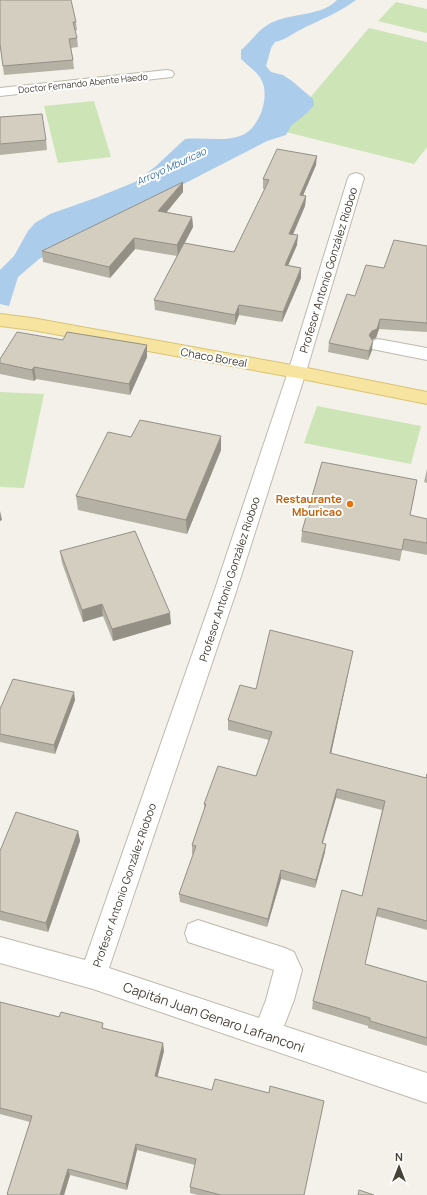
<svg xmlns="http://www.w3.org/2000/svg" width="427" height="1195" font-family="Manrope,sans-serif">
<rect width="100%" height="100%" fill="#f3f1ea"/>
<!-- green -->
<g fill="#cce4b6">
<path d="M396,2L427,9V33L378,21Z"/>
<path d="M369,28L427,42V147L414,164L282,131Z"/>
<path d="M94,101L111,157L58,163L44,106Z"/>
<path d="M0,392L44,394L24,488L0,487Z"/>
<path d="M317,406L421,426L411,464L304,443Z"/>
</g>
<!-- water -->
<path fill="#abcceb" d="M337,0H356C339,13 319,20 300,30C290,35 285,40 275,42L271,48L266,66L271,72L283,75L292,81L313,99L314,105L308,112L291,126L286,135L267,141L164,194L149,198L127,214L39,259L18,277L9,306L0,304V270L14,256L28,231L35,223L50,214L98,197L135,182L156,166L185,139C203,137 223,142 240,136C259,130 270,98 262,81C258,72 248,66 241,59V50C252,41 259,28 273,22C292,13 322,16 337,0Z"/>
<g fill="none" stroke-linecap="round" stroke-linejoin="round">
<!-- minor casing -->
<g stroke="#beb9ad" stroke-width="2">
<g id="minor">
<path d="M167,70L172,71L174,74L172,77L0,96V88Z"/>
<path d="M356,173L362,175L364,178L306,372L236,592L109,968L259,1018L266,1000L274,970L188,942L185,933L188,924L198,920L285,948L294,952L302,970L294,1000L284,1026L427,1073V1103L93,989L0,963V937L85,960L214,592L288,372L348,178L350,175Z"/>
<path d="M378,339L427,348V360L372,349L369,345L372,341Z"/>
</g>
</g>
<!-- major casing -->
<g stroke="#dac371" stroke-width="2">
<path id="major" d="M0,314L32,318L297,366L427,392V404L297,378L32,330L0,326Z"/>
</g>
<!-- minor -->
<use href="#minor" fill="#fff" fill-rule="evenodd"/>
<!-- major -->
<use href="#major" fill="#f6e4a0" fill-rule="evenodd"/>
</g>
<!-- wall -->
<g fill="#b6b1a5">
<path d="M0,0L76,22L77,30L75,31L77,38L78,47L71,48L73,60L74,69L4,75L0,44Z"/>
<path d="M0,117L46,140L47,150L0,155Z"/>
<path d="M316,165L303,195L306,196L305,206L293,234L297,245L288,265L301,268V278L282,322L239,315L235,325L155,310L154,300L177,256L135,249L110,278L43,262L42,251L183,192L167,212L192,217L193,227L184,243L234,252L265,189H263V179Z"/>
<path d="M427,246V332L379,329L376,338L372,340V350L368,360L328,352L329,343L355,296L384,268Z"/>
<path d="M147,357L130,395L36,379L34,381L0,374V359Z"/>
<path d="M131,437L221,450L187,534L78,510L76,496Z"/>
<path d="M427,469V483L424,482Z"/>
<path d="M415,492L410,515L427,519V555L402,550L400,561L301,542L302,531Z"/>
<path d="M60,551L171,624L113,641L103,616L83,622L62,563Z"/>
<path d="M351,660L331,754L426,778L427,773V930L376,916L365,964L427,982V1046L368,1028V1026L312,1009L313,1001L362,896L382,810L336,798L323,843L325,852L315,888L281,879L267,927L180,902L179,894L194,854H192V845L204,810V804L256,776L269,740L228,730V720L256,689Z"/>
<path d="M75,700L55,754L0,742V709Z"/>
<path d="M78,831L80,841L48,932L0,920V851Z"/>
<path d="M0,1002L104,1028L164,1051L157,1077L304,1195H198L190,1193V1187L195,1165L137,1150L127,1190L70,1175L64,1195H7L30,1122L0,1114Z"/>
</g>
<!-- shaded-wall -->
<g fill="#949086">
<path d="M317,156L316,165L299,205L300,195Z"/>
<path d="M183,182V192L158,222V211Z"/>
<path d="M306,196L305,206L289,244V234Z"/>
<path d="M192,217L193,227L178,256L177,245Z"/>
<path d="M298,235L297,245L284,275L285,265Z"/>
<path d="M134,238L135,249L110,278L109,267Z"/>
<path d="M301,268V278L282,322L283,312Z"/>
<path d="M239,305V315L235,325V315Z"/>
<path d="M380,319L379,329L376,338L371,340L369,335Z"/>
<path d="M373,341L372,350L368,360L369,351Z"/>
<path d="M147,345V357L130,395L129,384Z"/>
<path d="M34,367L36,379L34,381L32,370Z"/>
<path d="M221,436V450L187,534L186,520Z"/>
<path d="M0,511L2,520L0,521Z"/>
<path d="M102,604L103,616L83,622L82,610Z"/>
<path d="M170,613L171,624L113,641L112,629Z"/>
<path d="M353,651L351,660L329,763L330,753Z"/>
<path d="M74,692L75,700L55,754L54,745Z"/>
<path d="M337,789L336,798L320,851L322,843Z"/>
<path d="M78,831L80,841L48,932L46,923Z"/>
<path d="M326,844L325,852L315,888L316,880Z"/>
<path d="M281,870V879L267,927L268,919Z"/>
<path d="M163,1043L164,1051L156,1083L155,1076Z"/>
<path d="M136,1144L137,1150L127,1190L126,1184Z"/>
<path d="M68,1169L70,1175L64,1195H60Z"/>
</g>
<!-- building -->
<g fill="#d4cec0" stroke="#949086">
<path d="M0,0H71L76,22H73L77,38L69,39L73,60L3,66L0,44Z"/>
<path d="M42,114L46,140L0,144V117Z"/>
<path d="M277,149L317,156L300,195L306,196L289,234L298,235L285,265L301,268L283,312L239,305L235,315L154,300L184,243L234,252L269,180L263,179Z"/>
<path d="M183,182L158,211L192,217L177,245L134,238L109,267L42,251Z"/>
<path d="M394,240L427,246V323L380,319L377,329L372,331L369,335L373,341L369,351L329,343L347,294L355,296L366,265L384,268Z"/>
<path d="M17,332L63,340L67,332L147,345L129,384L34,367L32,370L0,363V359Z"/>
<path d="M140,420L221,436L186,520L76,496L108,432L131,437Z"/>
<path d="M322,462L417,480L410,515L427,519V543L404,539L402,550L302,531Z"/>
<path d="M135,531L170,613L112,629L102,604L82,610L60,551Z"/>
<path d="M270,630L353,651L330,753L426,778L427,774V921L378,908L365,964L427,982V1038L370,1021V1018L313,1001L342,890L362,896L385,801L337,789L322,843L326,844L316,880L281,870L268,919L179,894L196,846L192,845L206,804H204L218,766L256,776L272,732L228,720L240,685L256,689Z"/>
<path d="M13,679L74,692L54,745L0,734V709Z"/>
<path d="M16,812L78,831L46,923L0,911V851Z"/>
<path d="M0,1002L59,1017L61,1012L103,1023L102,1028L163,1043L155,1076L212,1090L215,1079L269,1093L270,1086L324,1101L304,1195H221L190,1187L196,1159L136,1144L126,1184L68,1169L60,1195H9L7,1194L32,1116L0,1108Z"/>
<path d="M359,1190L374,1195H358Z"/>
</g>
<!-- markers -->
<circle fill="#e8710a" stroke="#fff" stroke-width="1.5" cx="350" cy="504" r="4"/>
<g text-anchor="middle" dominant-baseline="central" stroke-width="4" stroke-linejoin="round" paint-order="stroke">
<!-- far-street labels -->
<g font-size="9" fill="#474238" stroke="#fff">
<text transform="translate(83 83) rotate(-6)">Doctor Fernando Abente Haedo</text>
</g>
<!-- far-water labels -->
<g font-size="10" font-style="italic" fill="#3a72aa" stroke="#fff">
<text transform="translate(171 166) rotate(-25)">Arroyo Mburicao</text>
</g>
<!-- street labels -->
<g font-size="11" fill="#474238" stroke="#fff">
<text transform="translate(328 270) rotate(-73)">Profesor Antonio González Rioboo</text>
<text transform="translate(214 357) rotate(10)">Chaco Boreal</text>
<text transform="translate(229 579) rotate(-72)">Profesor Antonio González Rioboo</text>
<text transform="translate(124 885) rotate(-71)">Profesor Antonio González Rioboo</text>
</g>
<!-- food labels -->
<g font-size="11" font-weight="bold" fill="#c56008" stroke="#fff" text-anchor="end">
<text x="342" y="498">Restaurante<tspan x="342" dy="13">Mburicao</tspan></text>
</g>
<!-- near-street labels -->
<g font-size="13" fill="#474238" stroke="#fff">
<text transform="translate(214 1017) rotate(19)">Capitán Juan Genaro Lafranconi</text>
</g>
</g>
<!-- north arrow -->
<g transform="translate(399 1167)" stroke="#ffffff" stroke-width="3" paint-order="stroke">
<path d="M0-3L7 15L0 10L-7 15Z" fill="#474238"/>
<text y="-6" font-size="11" font-weight="bold" text-anchor="middle" fill="#474238">N</text>
</g>
</svg>
